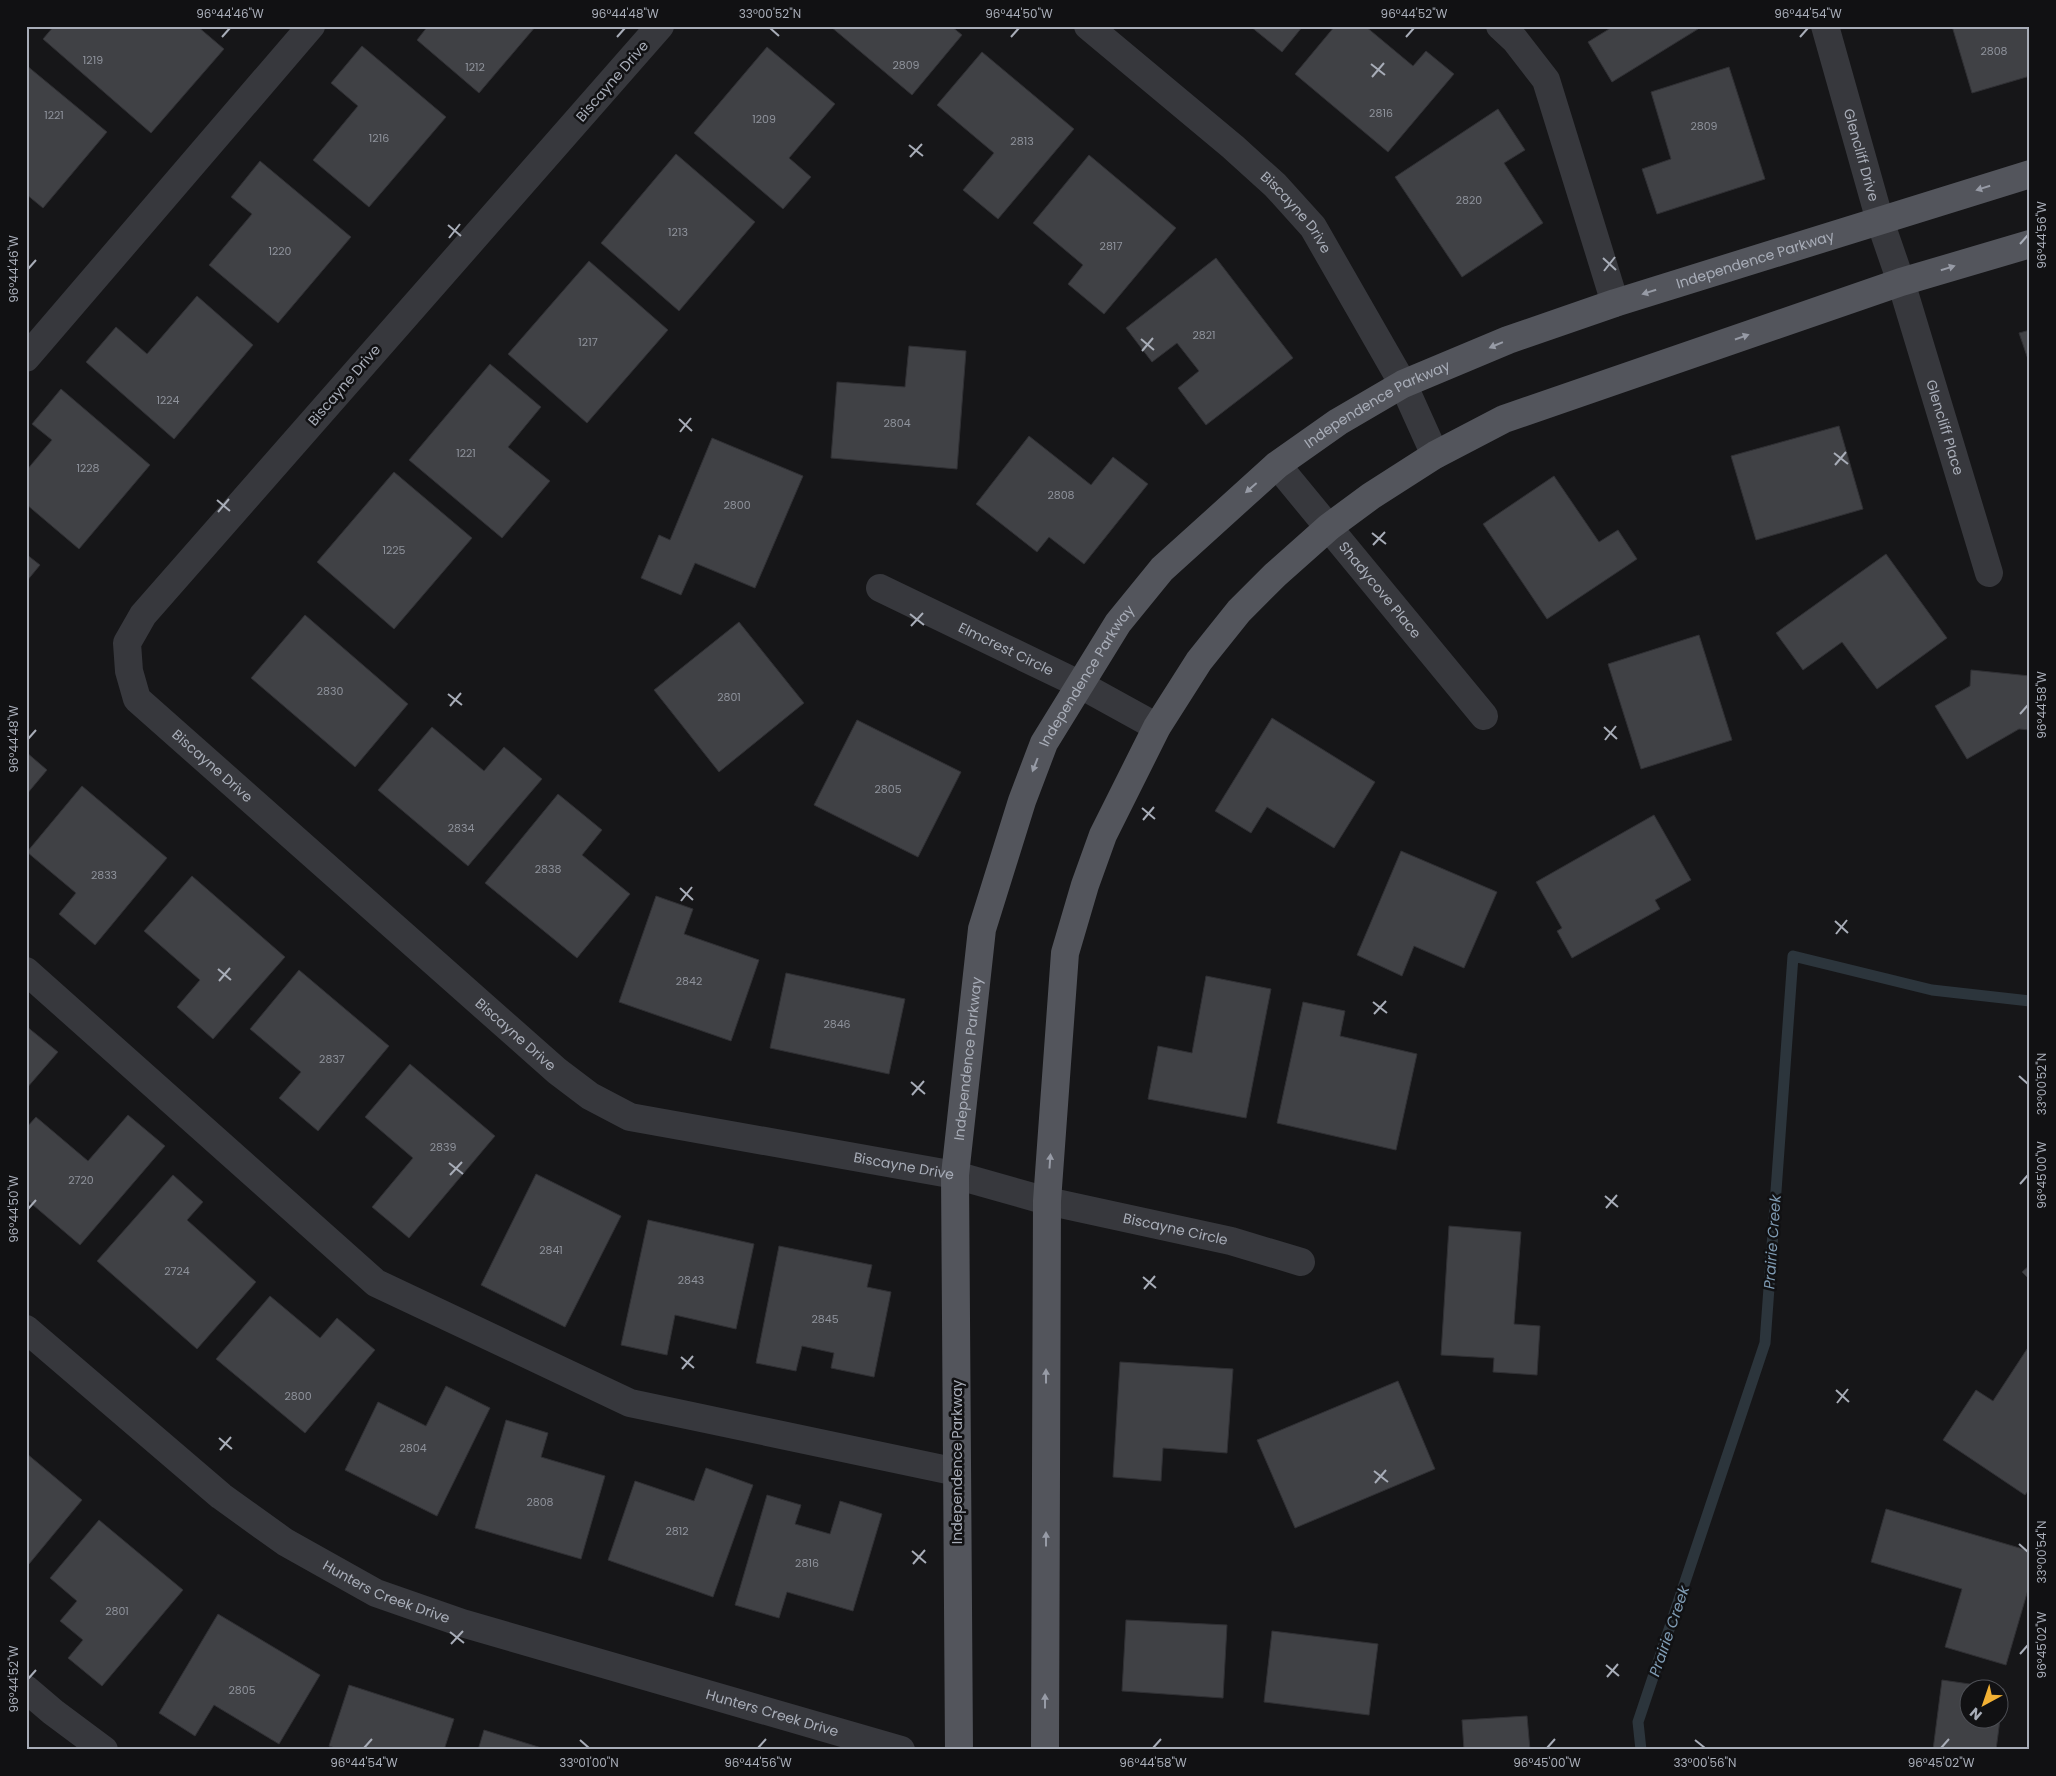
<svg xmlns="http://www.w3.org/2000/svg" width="2056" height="1776" font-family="Poppins,sans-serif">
<rect width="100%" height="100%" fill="#161618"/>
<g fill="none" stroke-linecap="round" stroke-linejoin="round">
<!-- stream -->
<path stroke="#2c353c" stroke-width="11" d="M1641,1750L1638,1722L1765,1343L1793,956L1932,990L2030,1001"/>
</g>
<!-- building -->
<g fill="#404145" stroke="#303034" fill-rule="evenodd">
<path d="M54,26H197L224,49L151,133L43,39Z"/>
<path d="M428,26H536L479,93L417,40Z"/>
<path d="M830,26H951L962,35L912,95Z"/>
<path d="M1250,26H1303L1282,52Z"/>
<path d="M1335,26H1365L1413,66L1426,51L1454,74L1388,152L1295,74Z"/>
<path d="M1614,26H1697L1698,29L1612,82L1588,42Z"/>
<path d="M1952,26H2030V76L1972,93Z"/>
<path d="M362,46L446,117L369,207L313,160L358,106L331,83Z"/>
<path d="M767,47L835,104L789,158L811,177L783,209L694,133Z"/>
<path d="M982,52L1074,129L998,219L963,190L994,153L937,105Z"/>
<path d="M26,65L107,132L43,208L26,194Z"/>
<path d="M1729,67L1765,179L1657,214L1642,169L1671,159L1651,92Z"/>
<path d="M1498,109L1525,150L1504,163L1543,223L1462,277L1395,177Z"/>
<path d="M676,154L755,222L679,311L601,243Z"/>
<path d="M1089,155L1176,228L1104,314L1068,284L1083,265L1033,223Z"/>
<path d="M260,161L351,237L278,323L209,265L252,214L231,197Z"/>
<path d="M1216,258L1293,358L1206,425L1178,388L1199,371L1177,343L1152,362L1126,328Z"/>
<path d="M589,261L668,330L587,423L508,354Z"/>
<path d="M197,296L253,345L174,439L86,362L116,327L147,354Z"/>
<path d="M2030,330V365L2019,333Z"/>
<path d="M909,346L966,351L957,469L831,458L837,382L905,387Z"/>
<path d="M490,364L541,407L508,447L550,481L502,538L409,460Z"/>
<path d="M61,389L150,465L79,549L26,504V471L52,440L32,424Z"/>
<path d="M1839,426L1863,509L1756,540L1731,456Z"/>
<path d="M1029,436L1091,485L1113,457L1148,484L1084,564L1049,537L1037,552L976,504Z"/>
<path d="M712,438L803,476L755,588L695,563L681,595L641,578L659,535L670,540Z"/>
<path d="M394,472L472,538L394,629L317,562Z"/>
<path d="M1554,476L1599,542L1618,530L1637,559L1547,619L1483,524Z"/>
<path d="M26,554L40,565L26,582Z"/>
<path d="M1886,554L1947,638L1877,689L1842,642L1803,670L1776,633Z"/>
<path d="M305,615L408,704L355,767L251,678Z"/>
<path d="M739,622L804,703L719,772L654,690Z"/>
<path d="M1699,635L1732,740L1641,769L1608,664Z"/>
<path d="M1971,670L2030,676V730L2019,729L1967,759L1935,706L1970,686Z"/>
<path d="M1272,718L1375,782L1334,848L1267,807L1251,833L1215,811Z"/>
<path d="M857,720L961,772L918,857L814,805Z"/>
<path d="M432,727L484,771L504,747L542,779L468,866L378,790Z"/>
<path d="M26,752L47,770L26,795Z"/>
<path d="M82,786L167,858L95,945L59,914L76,893L27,852Z"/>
<path d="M558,794L602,830L582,855L630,894L577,958L485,883Z"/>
<path d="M1654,815L1691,880L1655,900L1660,909L1572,958L1557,931L1562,928L1536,882Z"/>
<path d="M1401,851L1497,892L1464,968L1414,946L1402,976L1357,955Z"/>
<path d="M192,876L285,957L213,1039L177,1007L200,980L144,931Z"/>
<path d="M656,896L693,909L684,934L759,960L731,1041L619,1002Z"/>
<path d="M299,970L389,1046L318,1131L279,1098L301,1072L250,1029Z"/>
<path d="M786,973L905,999L889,1074L770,1048Z"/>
<path d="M1206,976L1271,989L1246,1118L1148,1099L1158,1046L1192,1053Z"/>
<path d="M1303,1002L1345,1011L1340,1036L1417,1054L1396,1150L1277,1123Z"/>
<path d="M26,1026L58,1052L26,1089Z"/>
<path d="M410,1064L495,1136L409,1238L372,1207L413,1158L365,1117Z"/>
<path d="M128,1115L165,1146L80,1245L26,1199V1128L36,1117L88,1161Z"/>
<path d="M536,1174L621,1216L565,1327L481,1285Z"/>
<path d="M173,1175L203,1202L187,1220L256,1282L197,1349L97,1261Z"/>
<path d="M648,1220L754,1244L736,1329L675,1315L667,1355L621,1345Z"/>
<path d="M1449,1226L1521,1232L1514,1324L1540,1326L1537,1375L1493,1372L1494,1358L1441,1355Z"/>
<path d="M779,1246L872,1265L867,1287L891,1292L874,1377L831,1368L834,1353L802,1346L796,1371L756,1363Z"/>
<path d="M2030,1265V1280L2022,1272Z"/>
<path d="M270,1296L320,1338L337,1318L375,1350L305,1433L216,1359Z"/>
<path d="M2029,1346L2030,1488L2025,1495L1943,1440L1976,1390L1993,1401Z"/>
<path d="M1120,1362L1233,1369L1227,1453L1163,1448L1161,1481L1113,1477Z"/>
<path d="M1398,1381L1435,1469L1295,1528L1257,1440Z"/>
<path d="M446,1386L490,1408L437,1516L345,1470L378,1402L426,1426Z"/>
<path d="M506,1420L548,1433L541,1457L605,1476L581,1559L475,1528Z"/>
<path d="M26,1453L82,1500L29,1564L26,1562Z"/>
<path d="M706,1468L753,1485L713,1597L608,1560L635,1481L694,1501Z"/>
<path d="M767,1495L801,1505L795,1524L830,1534L840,1501L882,1514L853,1611L787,1592L779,1618L735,1605Z"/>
<path d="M1886,1509L2030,1551V1583L2006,1665L1945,1647L1962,1589L1871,1562Z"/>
<path d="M99,1520L183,1590L102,1686L68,1658L83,1640L60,1621L77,1601L50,1578Z"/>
<path d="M218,1614L320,1675L279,1744L214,1705L195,1736L159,1713Z"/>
<path d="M1126,1620L1227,1625L1223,1698L1122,1691Z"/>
<path d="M1272,1631L1378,1644L1369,1715L1264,1702Z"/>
<path d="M1942,1680L2004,1689L1996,1750H1933ZM1968,1688H1998V1718H1968Z"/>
<path d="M349,1685L454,1719L444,1750H341L329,1746Z"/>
<path d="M1527,1716L1530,1750H1464L1462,1720Z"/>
<path d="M484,1730L548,1750H478Z"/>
</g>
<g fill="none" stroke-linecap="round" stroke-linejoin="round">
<!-- minor -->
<g stroke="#37383d" stroke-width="28">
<path id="s1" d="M660,26L143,615L127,643L129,671L137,699L557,1071L590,1096L630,1117L955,1175L1047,1201L1231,1241L1301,1262"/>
<path id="s2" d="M1088,26L1233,147L1275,185L1313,227L1403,384L1435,455"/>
<path d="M1500,26L1515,40L1546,80L1615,303"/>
<path id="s3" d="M1825,26L1880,221L1901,282L1989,573"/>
<path d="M26,358L311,26"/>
<path id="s4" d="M1277,465L1484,716"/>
<path id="s5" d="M880,588L1079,684L1157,727"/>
<path d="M26,971L376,1283L630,1403L957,1472"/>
<path id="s6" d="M26,1329L221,1496L285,1542L376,1593L462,1623L901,1750"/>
<path d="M26,1689L53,1712L104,1750"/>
</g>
<!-- major -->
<g stroke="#53555c" stroke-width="28">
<path id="s7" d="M959,1750L955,1175L982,929L1022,801L1044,743L1118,623L1162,569L1277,465L1338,422L1403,384L1508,340L1615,303L2030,174"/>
<path d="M1045,1750L1047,1201L1065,953L1085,885L1103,835L1157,727L1199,661L1239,611L1275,575L1329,527L1371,496L1435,455L1504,419L1901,282L2030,244"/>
</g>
</g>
<!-- one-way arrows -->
<defs><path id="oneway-solid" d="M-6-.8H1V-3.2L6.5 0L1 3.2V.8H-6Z" transform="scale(1.25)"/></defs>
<g fill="#979ba6">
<use href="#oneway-solid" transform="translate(1983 188) rotate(163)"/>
<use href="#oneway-solid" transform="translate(1948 268) rotate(-17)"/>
<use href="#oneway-solid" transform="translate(1649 292) rotate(163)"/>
<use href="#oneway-solid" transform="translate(1742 337) rotate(-19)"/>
<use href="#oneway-solid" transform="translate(1496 345) rotate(157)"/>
<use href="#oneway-solid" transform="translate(1251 488) rotate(139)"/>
<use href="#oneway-solid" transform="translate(1035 765) rotate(111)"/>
<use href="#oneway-solid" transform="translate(1050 1161) rotate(-86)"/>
<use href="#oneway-solid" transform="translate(1046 1376) rotate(-90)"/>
<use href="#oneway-solid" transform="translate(1046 1539) rotate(-90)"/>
<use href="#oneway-solid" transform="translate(1045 1701) rotate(-90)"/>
</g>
<!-- ticks -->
<path fill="none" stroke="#a8adb8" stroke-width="2" d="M770,28L779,36M222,37L230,28M617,37L625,28M1011,37L1019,28M1406,37L1414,28M1800,37L1808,28M1371,64L1385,75M1372,77L1384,63M909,145L923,156M910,157L922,144M448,225L461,236M449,238L460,224M2020,244L2028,235M1603,258L1616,270M28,269L36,260M1604,271L1615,257M1141,339L1154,350M1142,351L1153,338M679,419L692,431M680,432L691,418M1834,453L1848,464M1835,465L1846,452M217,500L230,511M218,512L229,499M1372,533L1386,544M1373,545L1385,532M910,614L924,625M911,626L923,613M448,694L462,705M450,706L461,693M2020,714L2028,705M1604,727L1617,739M28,739L36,730M1605,740L1616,726M1142,808L1155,819M1143,820L1154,807M680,888L693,900M681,901L692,887M1835,921L1848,933M1836,934L1847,920M218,969L231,980M219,981L230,968M1373,1002L1387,1013M1374,1014L1386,1001M2019,1076L2028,1084M911,1082L925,1094M912,1095L924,1081M449,1163L463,1174M450,1175L462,1162M2020,1184L2028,1175M1605,1196L1618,1207M1606,1208L1617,1195M28,1209L36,1200M1143,1277L1156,1288M1144,1289L1155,1276M681,1357L694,1368M682,1369L693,1356M1836,1390L1849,1402M1837,1403L1848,1389M219,1438L232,1449M220,1450L231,1437M1374,1471L1388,1482M1375,1483L1386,1470M2019,1544L2028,1552M912,1551L926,1563M913,1564L925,1550M450,1632L464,1643M451,1644L463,1631M2020,1654L2028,1645M1606,1665L1619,1676M1607,1677L1618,1664M28,1679L36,1670M580,1740L589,1748M1695,1740L1705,1748M364,1748L372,1739M758,1748L766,1739M1153,1748L1161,1739M1547,1748L1555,1739M1941,1748L1949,1739"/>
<g text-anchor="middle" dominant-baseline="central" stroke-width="5" stroke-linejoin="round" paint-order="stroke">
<!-- number labels -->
<g font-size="11" fill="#8e929b">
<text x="1994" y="51">2808</text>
<text x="93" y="60">1219</text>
<text x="906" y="65">2809</text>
<text x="475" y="67">1212</text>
<text x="1381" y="113">2816</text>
<text x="54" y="115">1221</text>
<text x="764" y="119">1209</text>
<text x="1704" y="126">2809</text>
<text x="379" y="138">1216</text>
<text x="1022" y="141">2813</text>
<text x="1469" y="200">2820</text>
<text x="678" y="232">1213</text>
<text x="1111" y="246">2817</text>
<text x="280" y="251">1220</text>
<text x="1204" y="335">2821</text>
<text x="588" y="342">1217</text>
<text x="168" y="400">1224</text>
<text x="897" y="423">2804</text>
<text x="466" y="453">1221</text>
<text x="88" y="468">1228</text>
<text x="1061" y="495">2808</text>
<text x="737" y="505">2800</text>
<text x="394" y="550">1225</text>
<text x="330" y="691">2830</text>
<text x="729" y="697">2801</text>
<text x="888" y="789">2805</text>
<text x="461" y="828">2834</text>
<text x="548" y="869">2838</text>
<text x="104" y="875">2833</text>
<text x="689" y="981">2842</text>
<text x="837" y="1024">2846</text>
<text x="332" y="1059">2837</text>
<text x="443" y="1147">2839</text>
<text x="81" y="1180">2720</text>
<text x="551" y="1250">2841</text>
<text x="177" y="1271">2724</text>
<text x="691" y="1280">2843</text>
<text x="825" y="1319">2845</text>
<text x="298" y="1396">2800</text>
<text x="413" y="1448">2804</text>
<text x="540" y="1502">2808</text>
<text x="677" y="1531">2812</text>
<text x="807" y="1563">2816</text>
<text x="117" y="1611">2801</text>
<text x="242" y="1690">2805</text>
</g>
<!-- street labels -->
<g font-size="14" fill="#a8adb8" stroke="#111113">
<text transform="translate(612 81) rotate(-49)">Biscayne Drive</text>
<text stroke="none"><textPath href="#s3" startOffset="134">Glencliff Drive</textPath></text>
<text stroke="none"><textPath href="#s2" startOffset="280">Biscayne Drive</textPath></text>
<text stroke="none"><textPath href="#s7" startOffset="1908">Independence Parkway</textPath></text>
<text transform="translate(344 385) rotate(-49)">Biscayne Drive</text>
<text stroke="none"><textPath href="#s7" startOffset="1502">Independence Parkway</textPath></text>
<text stroke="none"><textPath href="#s3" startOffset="419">Glencliff Place</textPath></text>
<text stroke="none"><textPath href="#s4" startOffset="162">Shadycove Place</textPath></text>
<text stroke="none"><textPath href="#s5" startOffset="140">Elmcrest Circle</textPath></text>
<text stroke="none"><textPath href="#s7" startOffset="1098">Independence Parkway</textPath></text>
<text stroke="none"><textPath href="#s1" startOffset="974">Biscayne Drive</textPath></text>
<text stroke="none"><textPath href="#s1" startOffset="1379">Biscayne Drive</textPath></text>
<text stroke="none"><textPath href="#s7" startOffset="692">Independence Parkway</textPath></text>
<text stroke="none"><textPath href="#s1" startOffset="1799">Biscayne Drive</textPath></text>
<text stroke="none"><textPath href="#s1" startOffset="2078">Biscayne Circle</textPath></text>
<text transform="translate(957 1462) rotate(-90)">Independence Parkway</text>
<text stroke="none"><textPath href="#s6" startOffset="449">Hunters Creek Drive</textPath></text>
<text stroke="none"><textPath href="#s6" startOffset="854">Hunters Creek Drive</textPath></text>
</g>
<!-- water labels -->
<g font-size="15" font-style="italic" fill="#7f9bb3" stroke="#111113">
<text transform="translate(1772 1242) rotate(-86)">Prairie Creek</text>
<text transform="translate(1669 1631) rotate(-71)">Prairie Creek</text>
</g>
</g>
<!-- border -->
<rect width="2056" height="1776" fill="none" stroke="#111113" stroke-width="55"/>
<!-- north arrow -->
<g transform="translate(1984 1704) rotate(220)"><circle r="24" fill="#111113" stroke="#4d4f55"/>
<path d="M0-4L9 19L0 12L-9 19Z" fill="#f2b134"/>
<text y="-8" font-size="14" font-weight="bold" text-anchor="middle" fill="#a8adb8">N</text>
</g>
<rect x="28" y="28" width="2000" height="1720" fill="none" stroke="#a8adb8" stroke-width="2"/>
<g font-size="12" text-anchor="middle" fill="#a8adb8">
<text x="230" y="18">96°44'46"W</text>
<text x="625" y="18">96°44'48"W</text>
<text x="770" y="18">33°00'52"N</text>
<text x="1019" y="18">96°44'50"W</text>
<text x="1414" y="18">96°44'52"W</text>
<text x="1808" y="18">96°44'54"W</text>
<text transform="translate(2042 235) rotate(-90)" y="4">96°44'56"W</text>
<text transform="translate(14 269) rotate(-90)" y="4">96°44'46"W</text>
<text transform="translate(2042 705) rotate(-90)" y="4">96°44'58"W</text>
<text transform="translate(14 739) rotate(-90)" y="4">96°44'48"W</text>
<text transform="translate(2042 1084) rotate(-90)" y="4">33°00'52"N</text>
<text transform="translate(2042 1175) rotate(-90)" y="4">96°45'00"W</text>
<text transform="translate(14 1209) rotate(-90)" y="4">96°44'50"W</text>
<text transform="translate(2042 1552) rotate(-90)" y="4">33°00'54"N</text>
<text transform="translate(2042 1645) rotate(-90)" y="4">96°45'02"W</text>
<text transform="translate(14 1679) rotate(-90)" y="4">96°44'52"W</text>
<text x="364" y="1767">96°44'54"W</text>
<text x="589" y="1767">33°01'00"N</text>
<text x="758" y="1767">96°44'56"W</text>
<text x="1153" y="1767">96°44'58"W</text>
<text x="1547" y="1767">96°45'00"W</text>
<text x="1705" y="1767">33°00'56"N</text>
<text x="1941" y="1767">96°45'02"W</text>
</g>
</svg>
